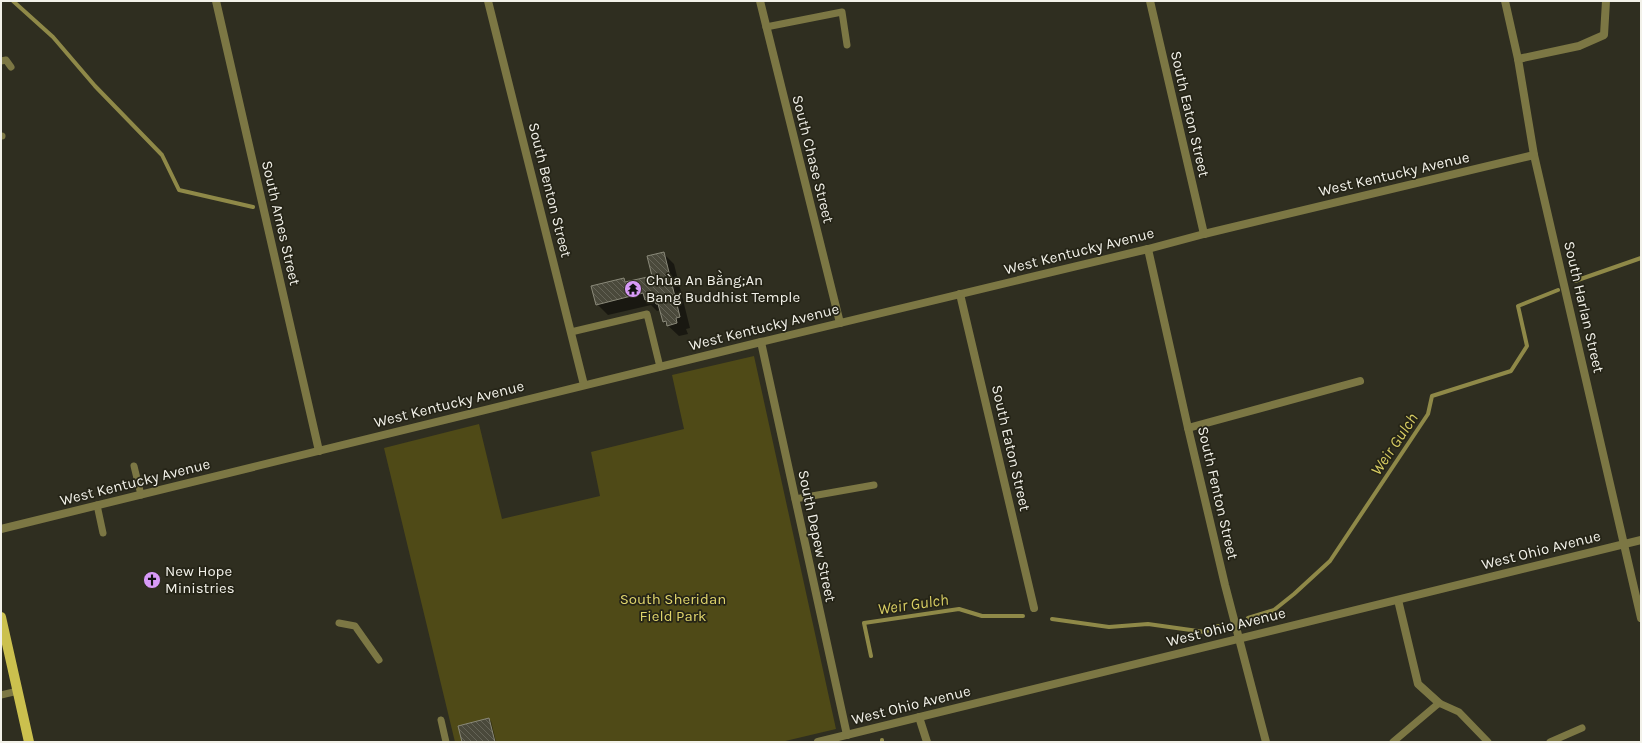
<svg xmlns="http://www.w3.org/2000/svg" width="1642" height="743" font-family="Karla,sans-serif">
<defs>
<pattern id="building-back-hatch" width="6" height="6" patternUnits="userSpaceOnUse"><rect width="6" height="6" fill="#4a493b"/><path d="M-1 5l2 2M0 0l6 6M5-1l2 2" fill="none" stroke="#656457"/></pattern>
</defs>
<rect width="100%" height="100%" fill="#2f2e20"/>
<!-- green -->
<path fill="#4f4a17" d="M754,356L836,729L781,742H455L384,448L479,424L502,519L600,496L591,452L684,429L672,375Z"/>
<!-- shadow -->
<g fill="#0007">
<path d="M663,253L674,264L690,328L686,329L688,334L679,336L663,321L661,310L657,311L651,305L608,315L597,304L624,279L627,283L653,276Z"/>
<path d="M488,719L491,721L496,742H463Z"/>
</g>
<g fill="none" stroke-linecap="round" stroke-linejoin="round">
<!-- stream -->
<g stroke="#8f8948" stroke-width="4">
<path d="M13,1L53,37L95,86L162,155L179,190L253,207"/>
<path d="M1575,281L1641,258"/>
<path d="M1248,618L1274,610L1294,594L1330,561L1428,414L1432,396L1511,371L1527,346L1518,306L1558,290"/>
<path d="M1052,619L1109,627L1148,624L1205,632L1218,626"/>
<path d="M871,656L864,623L959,609L982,616H1023"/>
<path d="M882,740V742"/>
</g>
</g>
<!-- building -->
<g fill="url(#building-back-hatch)" stroke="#8a8979">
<path d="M664,252L680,317L676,318L677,323L667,326L666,321L663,322L658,304H656L654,298L645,300L643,293L596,305L591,286L624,278L625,282L652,276L647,256Z"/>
<path d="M489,718L495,742H462L458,726Z"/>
</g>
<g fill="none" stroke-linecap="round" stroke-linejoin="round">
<!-- service -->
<g stroke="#7c7744" stroke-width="7">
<path d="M766,27L842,12L847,45"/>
<path d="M1,61L6,60L11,67"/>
<path d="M1,136H2"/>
<path d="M571,332L647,314L660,367"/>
<path d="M134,466L141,495"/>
<path d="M795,499L874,485"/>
<path d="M97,505L103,533"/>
<path d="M339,623L355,626L379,660"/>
<path d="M1,695L18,691"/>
<path d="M441,720L446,742"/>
<path d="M1393,742L1439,703L1459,712L1488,742"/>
<path d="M1550,742L1582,728"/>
</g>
<!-- minor -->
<g stroke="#7c7744" stroke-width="8">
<path d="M216,1L319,451"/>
<path d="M488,1L584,385"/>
<path d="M760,1L840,323"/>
<path d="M1150,1L1204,234"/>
<path d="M1518,59L1579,46L1604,35L1606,1"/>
<path d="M1148,249L1188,428L1225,585L1266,742"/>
<path d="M960,294L1034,608"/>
<path d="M761,342L847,735"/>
<path d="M1188,428L1360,381"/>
<path d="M1,529L761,342L1148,249L1204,234L1534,155"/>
<path d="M1398,600L1418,684L1439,703"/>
<path d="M919,717L927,742"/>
<path d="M818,742L1641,540"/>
</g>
<!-- tertiary -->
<path stroke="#7c7744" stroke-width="8" d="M1505,1L1518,59L1534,155L1641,618"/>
<!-- primary -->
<path stroke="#cbc04e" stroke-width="10" d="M1,617L29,742"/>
</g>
<!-- icons -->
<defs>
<g id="temple-disc" transform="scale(0.9)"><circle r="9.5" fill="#d89af8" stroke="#252417"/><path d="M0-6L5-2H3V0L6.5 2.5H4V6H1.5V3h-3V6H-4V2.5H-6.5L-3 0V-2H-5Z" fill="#111"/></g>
<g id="church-disc" transform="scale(0.9)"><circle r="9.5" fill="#d89af8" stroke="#252417"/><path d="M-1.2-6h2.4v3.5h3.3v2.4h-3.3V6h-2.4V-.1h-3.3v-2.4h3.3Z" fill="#111"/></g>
</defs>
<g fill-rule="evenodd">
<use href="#temple-disc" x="633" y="289"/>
<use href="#church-disc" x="152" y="580"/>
</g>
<g text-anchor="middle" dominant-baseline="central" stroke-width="3.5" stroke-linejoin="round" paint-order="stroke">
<!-- street labels -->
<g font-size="15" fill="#f2f1e9" stroke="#252417">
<text transform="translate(1190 114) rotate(77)">South Eaton Street</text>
<text transform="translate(813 159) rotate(76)">South Chase Street</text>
<text transform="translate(1394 174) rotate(-13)">West Kentucky Avenue</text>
<text transform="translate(550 190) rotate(76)">South Benton Street</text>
<text transform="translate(281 223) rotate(77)">South Ames Street</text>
<text transform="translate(1079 251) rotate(-14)">West Kentucky Avenue</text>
<text transform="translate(1584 307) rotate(77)">South Harlan Street</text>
<text transform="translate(764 327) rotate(-14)">West Kentucky Avenue</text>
<text transform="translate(449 404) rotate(-14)">West Kentucky Avenue</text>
<text transform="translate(1011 448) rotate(77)">South Eaton Street</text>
<text transform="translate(135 482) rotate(-14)">West Kentucky Avenue</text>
<text transform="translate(1218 493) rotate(77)">South Fenton Street</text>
<text transform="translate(817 536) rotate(78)">South Depew Street</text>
<text transform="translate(1541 550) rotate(-14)">West Ohio Avenue</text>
<text transform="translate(1226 627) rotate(-14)">West Ohio Avenue</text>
<text transform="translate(911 705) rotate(-14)">West Ohio Avenue</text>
</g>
<!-- poi labels -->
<g font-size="15" fill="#f2f1e9" stroke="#252417" text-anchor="start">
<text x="646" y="280">Chùa An Bằng;An<tspan x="646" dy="17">Bang Buddhist Temple</tspan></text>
<text x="165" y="571">New Hope<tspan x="165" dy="17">Ministries</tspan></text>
</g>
<!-- park labels -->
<g font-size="15" fill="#e0d56c" stroke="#252417">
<text x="673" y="599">South Sheridan<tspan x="673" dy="17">Field Park</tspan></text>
</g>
<!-- water labels -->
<g font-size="16" font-style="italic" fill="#d7cc62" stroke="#252417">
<text transform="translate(1394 444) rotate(-56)">Weir Gulch</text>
<text transform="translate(913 604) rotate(-8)">Weir Gulch</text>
</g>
</g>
<!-- border -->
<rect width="1642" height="743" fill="none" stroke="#f2f1e9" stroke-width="4"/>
</svg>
